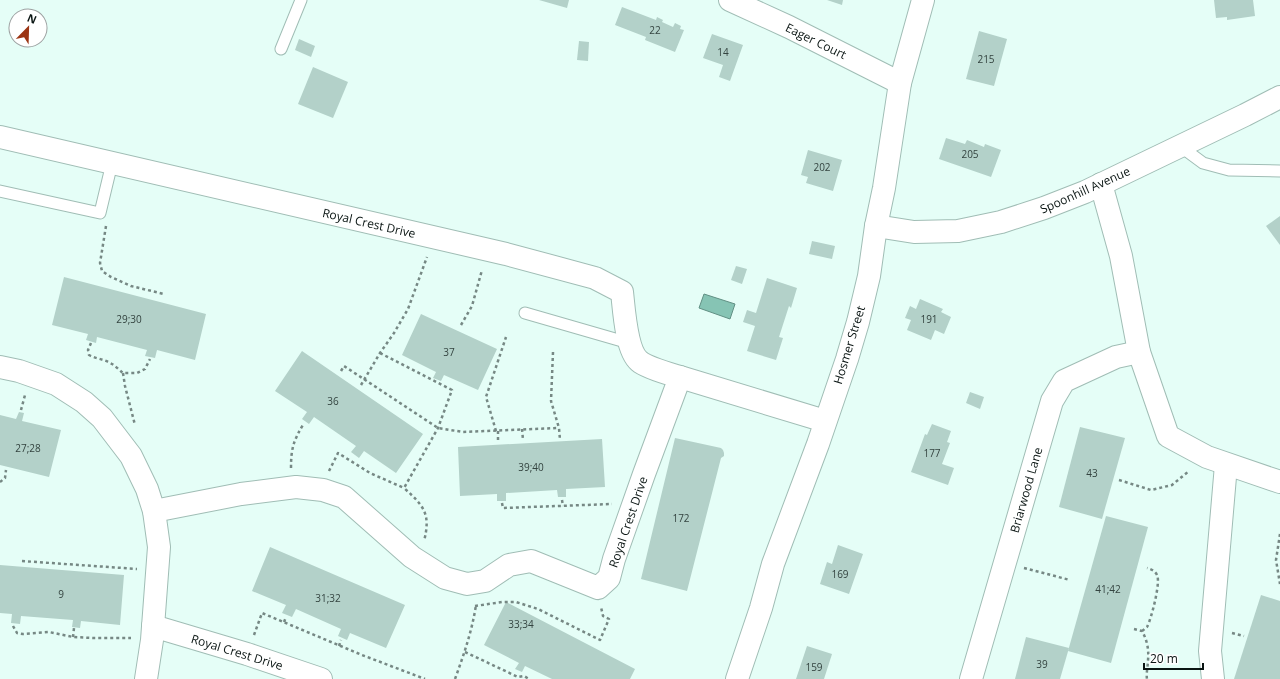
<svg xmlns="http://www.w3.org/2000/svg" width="1280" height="679" font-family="'Open Sans',sans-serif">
<rect width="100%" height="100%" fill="#e5fef7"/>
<!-- water -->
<path fill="#86c4b4" stroke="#619084" d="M704,294L735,304L730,319L699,308Z"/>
<!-- building -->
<g fill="#b3d1c9">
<path d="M539,0H569L567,8Z"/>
<path d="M827,0H843L842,5Z"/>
<path d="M1214,0H1253L1255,16L1227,20V17L1216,18Z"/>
<path d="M622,7L656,20L657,17L663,20L662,22L673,27L675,23L681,26L680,29L684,30L675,52L645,40L646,37L615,25Z"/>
<path d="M979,31L1007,39L994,86L966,79Z"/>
<path d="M712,34L743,45L730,81L719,77L723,65L703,58Z"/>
<path d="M299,39L315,46L311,57L295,50Z"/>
<path d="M579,41L589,42L588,61L577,60Z"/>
<path d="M313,67L348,82L333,118L298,104Z"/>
<path d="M946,138L965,144L967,140L984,147L985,144L1001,150L991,177L939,159Z"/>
<path d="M808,150L842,160L833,191L806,183L808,177L801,175Z"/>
<path d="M1280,216V245L1266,226Z"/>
<path d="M812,241L835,246L832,259L809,254Z"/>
<path d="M736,266L747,269L742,284L731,280Z"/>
<path d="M64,277L206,314L195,360L157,350L155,358L145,356L147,350L97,337L96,343L86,340L88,334L52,325Z"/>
<path d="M767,278L797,288L791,308L789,306L779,337L783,338L776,360L747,351L755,326L743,322L747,310L756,313Z"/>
<path d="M920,299L943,309L941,312L951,317L944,334L935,330L931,340L907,330L911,320L905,318L910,306L916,309Z"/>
<path d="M421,314L497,349L478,390L444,375L441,381L433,378L436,372L402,355Z"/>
<path d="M302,351L423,434L396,473L364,451L359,458L351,452L356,446L314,417L309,424L302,419L307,412L275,391Z"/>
<path d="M970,392L984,397L980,409L966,403Z"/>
<path d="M19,412L24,413L22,421L61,430L49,477L0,465V415L16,419Z"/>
<path d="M932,424L951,431L947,442L950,443L942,464L954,468L948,485L911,472L925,434L927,435Z"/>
<path d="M1080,427L1125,438L1102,519L1059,507Z"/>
<path d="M675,438L721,448L723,450L724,453V456L721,458L687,591L641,579Z"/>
<path d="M602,439L605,487L566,489V497H558L557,490L506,493V501H497V494L460,496L458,447Z"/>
<path d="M1106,516L1148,527L1111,663L1068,651Z"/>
<path d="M838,545L863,554L849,594L820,584L827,562L832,564Z"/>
<path d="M270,547L405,605L386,648L350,633L347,640L338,636L341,629L296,609L292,617L282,613L286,605L252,591Z"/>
<path d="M0,565L124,575L120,625L81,621L80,628L72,627L73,620L21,616L20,624L11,623L12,614L0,613Z"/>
<path d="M1261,595L1280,601V679H1234Z"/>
<path d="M506,602L635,669L630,679H552L525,666L522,672L515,669L519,663L484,645Z"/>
<path d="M1026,637L1069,648L1060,679H1015Z"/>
<path d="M807,646L832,654L824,679H796Z"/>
</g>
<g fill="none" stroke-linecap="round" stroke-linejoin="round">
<!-- lane casing -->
<g stroke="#a0bdb5" stroke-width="13">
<g id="lane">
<path d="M281,49L301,0"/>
<path d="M1180,146L1203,163L1229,170L1280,171"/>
<path d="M0,191L100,213L112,163"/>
<path d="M525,313L629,343"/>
</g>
</g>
<!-- street casing -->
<g stroke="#a0bdb5" stroke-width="24">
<g id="street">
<path d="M730,0L789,27L900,83"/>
<path d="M0,137L506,254L595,278L622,292C624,309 626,350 639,361C647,368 670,374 680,377L644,474L614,559L609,578L598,588L531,561L509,565L485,581L467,584L445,578L412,557L344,497L323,490L296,487L241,494L154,511"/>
<path d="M1101,184L1121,256L1139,352L1168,436L1207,457L1280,482"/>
<path d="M876,226L914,232L958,231L1001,222L1044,208L1085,192L1245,115L1280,97"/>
<path d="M0,367L19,371L56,384L84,402L102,418L131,456L147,489L154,511L159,547L152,640L146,679"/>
<path d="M680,377L825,421"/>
<path d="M153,626L247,654L321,679"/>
<path d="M971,679L1052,401L1064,381L1116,357L1139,352"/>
<path d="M1213,679L1210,651L1226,465"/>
</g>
</g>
<!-- secondary casing -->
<g stroke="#a0bdb5" stroke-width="24">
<path id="secondary" d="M737,679L761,608L773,564L818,444L847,359L858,322L869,276L876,226L884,188L900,83L923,0"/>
</g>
<!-- path -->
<g stroke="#768884" stroke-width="2.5" stroke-dasharray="3 3" stroke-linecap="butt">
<path d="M106,226L100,263L102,271L111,277L131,286L164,294"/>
<path d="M461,325L472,306L482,270"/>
<path d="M91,343L88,350L89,355C96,359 104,359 110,363C115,365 119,370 123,373H137L145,369L150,359"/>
<path d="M553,352L551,401L559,428L560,440"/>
<path d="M380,353L452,390L438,428L404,488C424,506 431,514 424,541"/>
<path d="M341,371L344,366L438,428L463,432L559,428"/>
<path d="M123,373L125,386L135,425"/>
<path d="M361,385L380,353L394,333L408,309L427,257"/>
<path d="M21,410L25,395"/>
<path d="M522,429L523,440"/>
<path d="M496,431L486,397L506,337"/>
<path d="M498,431V442"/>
<path d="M291,468C291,447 294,440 304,423"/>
<path d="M329,471L338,453L370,473L404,488"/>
<path d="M1119,480L1151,490L1172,485L1189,471"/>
<path d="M0,482L5,478L6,470"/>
<path d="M562,500L563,506"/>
<path d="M502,503L503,508L612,504"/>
<path d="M1280,534L1276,560L1280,584"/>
<path d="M22,561L137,569"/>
<path d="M1024,568L1070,580"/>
<path d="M475,606L502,602H516L538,609L600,640L609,619L603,616L601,607"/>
<path d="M284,622L286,617"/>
<path d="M13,626L17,633L23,634L49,632L73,637L93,638H131"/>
<path d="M1134,629L1142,631C1147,640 1149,649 1148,660C1148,666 1146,673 1147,679"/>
<path d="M1142,631C1144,630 1145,628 1147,627C1151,620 1161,582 1157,575C1155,571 1151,569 1147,568"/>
<path d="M1232,633L1244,636"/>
<path d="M254,635L262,613L362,655L425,679"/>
<path d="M73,637L74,628"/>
<path d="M339,646L341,640"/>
<path d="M465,652L518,677L524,676L529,679"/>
<path d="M455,679C464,654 472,631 476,605"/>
</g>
<!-- lane -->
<use href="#lane" stroke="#fff" stroke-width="11"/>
<!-- street -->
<use href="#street" stroke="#fff" stroke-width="22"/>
<!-- secondary -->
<use href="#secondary" stroke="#fff" stroke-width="22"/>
</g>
<g text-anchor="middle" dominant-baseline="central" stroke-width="3" stroke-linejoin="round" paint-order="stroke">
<!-- number labels -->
<g font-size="10" fill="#344440">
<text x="655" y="30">22</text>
<text x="723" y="52">14</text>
<text x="986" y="59">215</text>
<text x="970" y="154">205</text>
<text x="822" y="167">202</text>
<text x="129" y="319">29;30</text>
<text x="929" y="319">191</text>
<text x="449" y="352">37</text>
<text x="333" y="401">36</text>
<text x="28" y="448">27;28</text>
<text x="932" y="453">177</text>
<text x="531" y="467">39;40</text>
<text x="1092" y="473">43</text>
<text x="681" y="518">172</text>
<text x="840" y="574">169</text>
<text x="1108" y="589">41;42</text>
<text x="61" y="594">9</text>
<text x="328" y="598">31;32</text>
<text x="521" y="624">33;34</text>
<text x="1042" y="664">39</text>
<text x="814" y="667">159</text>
</g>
<!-- street labels -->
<g font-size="12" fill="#0a1513" stroke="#fff">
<text transform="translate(816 41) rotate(26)">Eager Court</text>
<text transform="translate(1085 190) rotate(-24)">Spoonhill Avenue</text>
<text transform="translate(369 223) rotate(13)">Royal Crest Drive</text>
<text transform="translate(849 345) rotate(-73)">Hosmer Street</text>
<text transform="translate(1026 490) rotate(-74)">Briarwood Lane</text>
<text transform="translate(628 522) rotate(-71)">Royal Crest Drive</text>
<text transform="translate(237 652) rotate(17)">Royal Crest Drive</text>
</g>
</g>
<!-- north arrow -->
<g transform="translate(28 28) rotate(23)"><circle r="19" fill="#ffffff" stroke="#9da1a1"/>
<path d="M0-3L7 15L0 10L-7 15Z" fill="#9c3514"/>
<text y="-6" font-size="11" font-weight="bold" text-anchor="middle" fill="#0a1513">N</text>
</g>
<!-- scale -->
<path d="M1144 663v6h59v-6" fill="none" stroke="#0a1513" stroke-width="2"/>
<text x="1150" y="663" font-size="12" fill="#0a1513" stroke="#ffffff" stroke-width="3" paint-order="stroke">20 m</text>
</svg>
